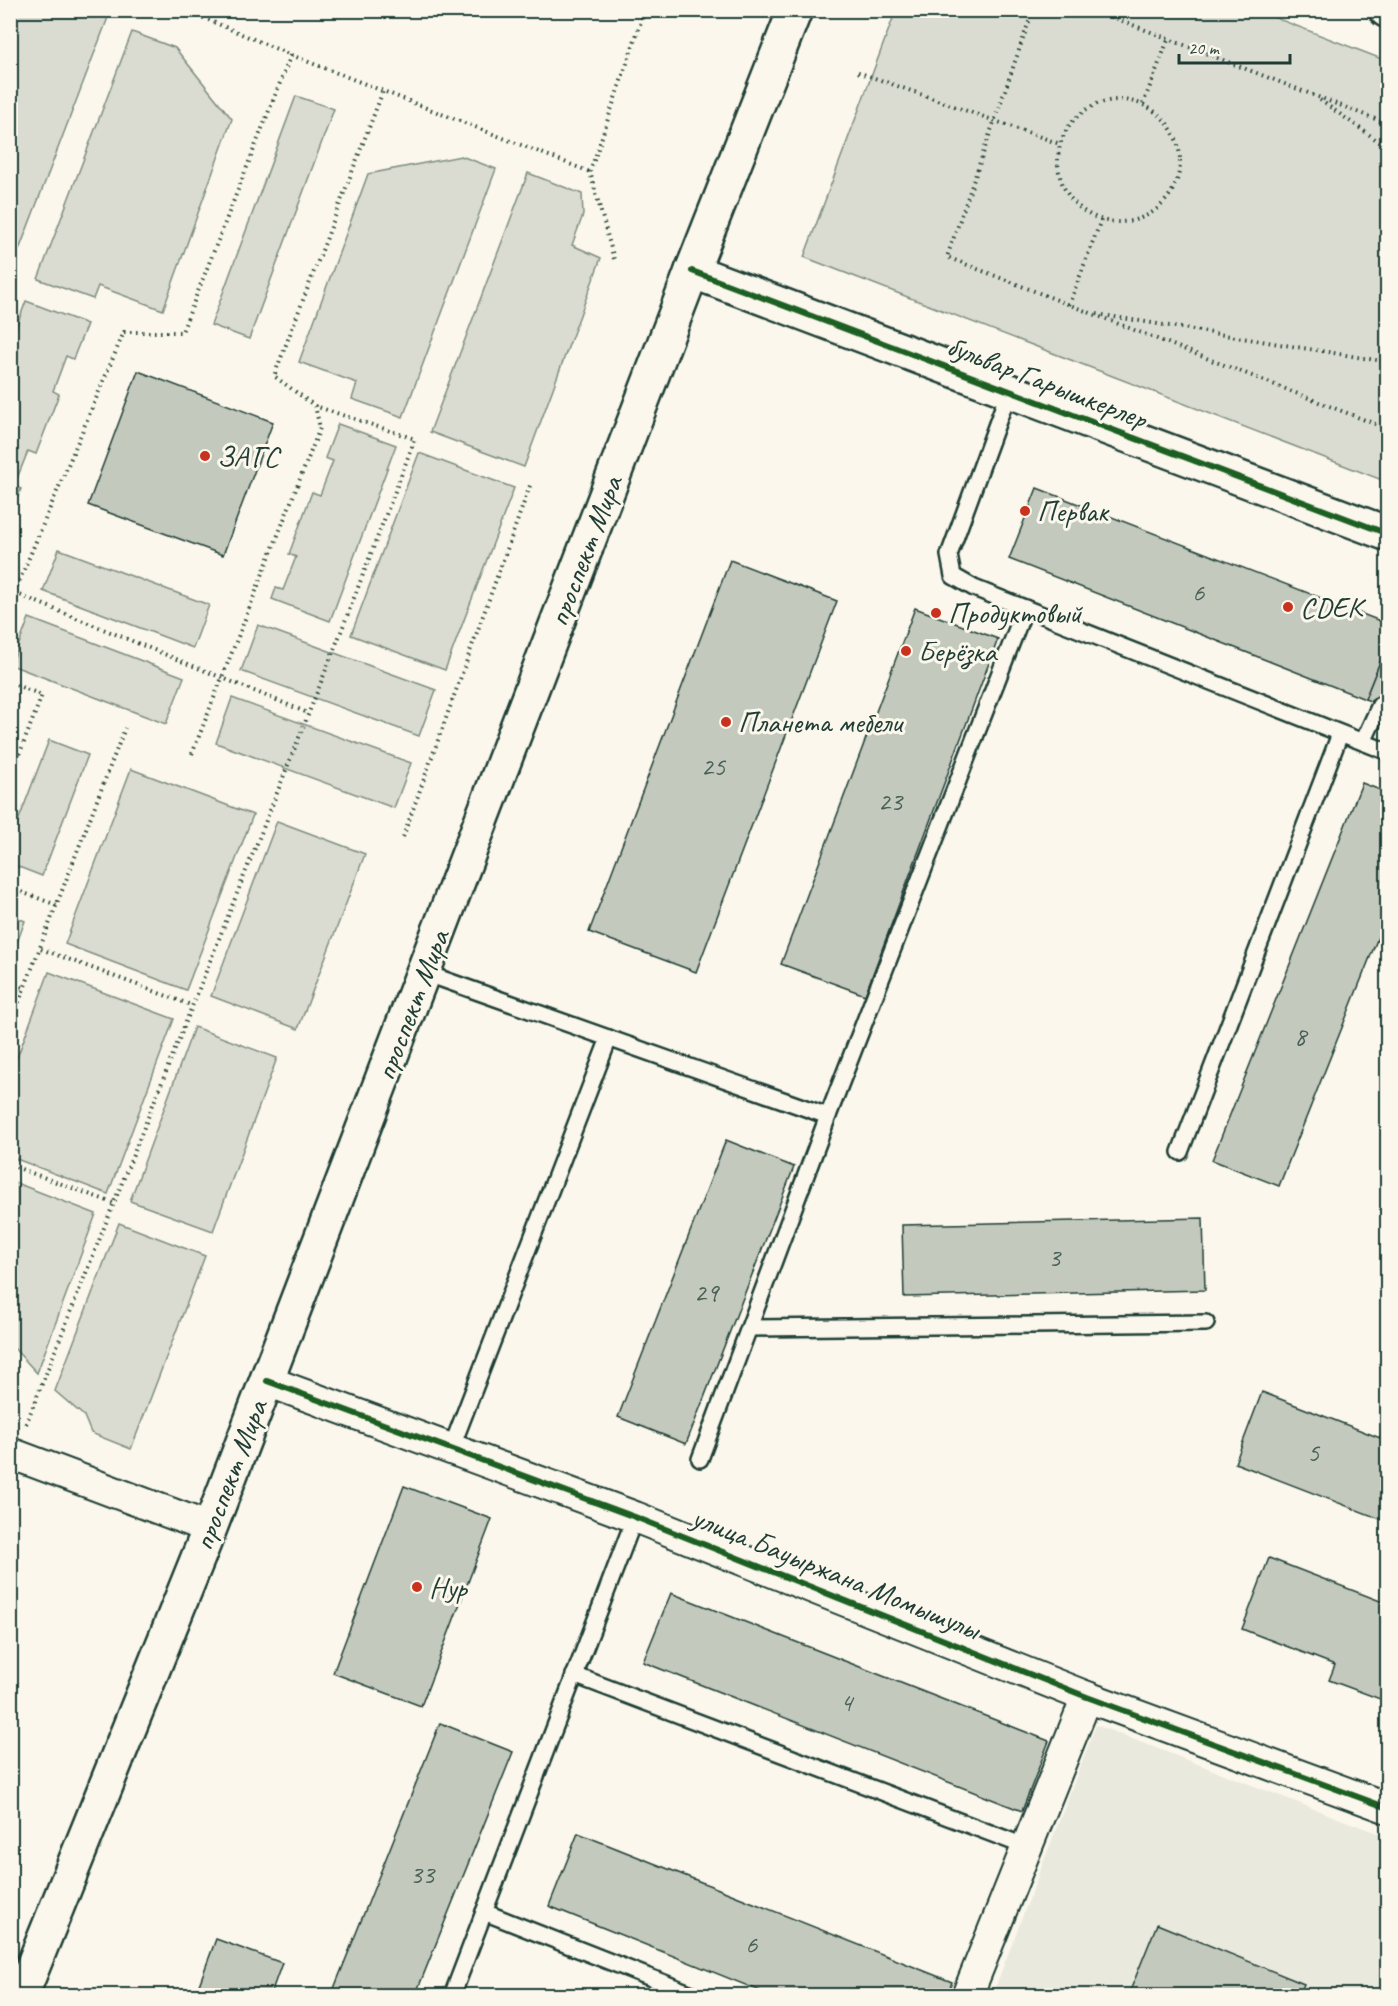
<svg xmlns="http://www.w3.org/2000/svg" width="1398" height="2006" font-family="Caveat,sans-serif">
<rect width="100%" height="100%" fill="#fbf7ec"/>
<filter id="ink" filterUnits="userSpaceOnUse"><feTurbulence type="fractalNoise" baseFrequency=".0167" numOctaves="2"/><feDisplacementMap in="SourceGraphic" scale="12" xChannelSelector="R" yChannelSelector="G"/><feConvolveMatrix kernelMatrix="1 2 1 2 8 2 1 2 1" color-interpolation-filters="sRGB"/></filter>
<g filter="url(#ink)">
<!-- built -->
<path fill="#eae9de" d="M1096,1725L1387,1837V1995L992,1996Z"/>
<!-- green -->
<g fill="#dbdcd1" stroke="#7d8c82" stroke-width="1.5">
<path d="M11,10H97L109,15L11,271Z"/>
<path d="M896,10L1258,11L1387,61V482L804,257Z"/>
<path d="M132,32L175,48L232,119L163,310L98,286L93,299L38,279Z"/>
<path d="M296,96L334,109L249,339L211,325Z"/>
<path d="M461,156L496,169L403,417L352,399L357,383L299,362L368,174Z"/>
<path d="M528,173L582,194L583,215L572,245L601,258L524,467L430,432Z"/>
<path d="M26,301L87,324L73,359L66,356L53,391L59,394L36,454L28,451L14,486L21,489L16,501L10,499L11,341Z"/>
<path d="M338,424L396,445L330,621L272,599L276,588L283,590L296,557L289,554L312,492L320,495L333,461L325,458Z"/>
<path d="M419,453L514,488L445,670L351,635Z"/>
<path d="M59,549L209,605L193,648L43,591Z"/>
<path d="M29,618L184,677L166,724L11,665Z"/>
<path d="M258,625L436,690L419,736L241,671Z"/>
<path d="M232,698L411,763L394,808L216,743Z"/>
<path d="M49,740L88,755L42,876L11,864V840Z"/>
<path d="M131,769L253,815L186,990L65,944Z"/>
<path d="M277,821L365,854L298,1029L211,996Z"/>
<path d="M11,915L25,921L11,959Z"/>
<path d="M49,972L174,1019L108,1194L11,1157V1074Z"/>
<path d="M194,1027L277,1058L213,1231L130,1201Z"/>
<path d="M11,1181L96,1214L37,1373L11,1345Z"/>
<path d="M119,1223L205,1256L131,1449L91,1433L84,1416L55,1391Z"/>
</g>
<!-- building -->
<g fill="#c4c9be" stroke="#1f3d34" stroke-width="1.5">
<path d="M138,371L273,422L223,555L88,505Z"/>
<path d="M1037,488L1388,624V642L1365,699L1009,559Z"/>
<path d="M730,560L837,601L696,972L589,932Z"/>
<path d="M915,608L998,639L865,995L781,964Z"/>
<path d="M1388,642V708L1365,699Z"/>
<path d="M1362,783L1388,793V912L1279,1186L1212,1160Z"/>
<path d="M726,1140L794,1167L686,1444L618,1417Z"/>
<path d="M1203,1218L1205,1290L904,1297L902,1225Z"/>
<path d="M1262,1392L1388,1441V1522L1235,1463Z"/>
<path d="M404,1486L492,1519L421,1706L333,1673Z"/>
<path d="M1269,1558L1388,1604V1702L1329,1680L1335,1665L1242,1629Z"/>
<path d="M671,1593L1049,1741L1022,1811L643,1662Z"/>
<path d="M440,1723L513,1752L415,1996H331Z"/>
<path d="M578,1833L952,1982L947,1996H773L549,1906Z"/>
<path d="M1157,1924L1304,1984L1299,1996H1128Z"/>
<path d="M216,1939L282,1963L270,1996H195Z"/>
</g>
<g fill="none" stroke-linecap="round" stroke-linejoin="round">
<!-- service casing -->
<g stroke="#1f3d34" stroke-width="20">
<g id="service">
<path d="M1009,391L949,555L953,576L974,588L1388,752"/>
<path d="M1363,742L1380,705"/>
<path d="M425,973L828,1116"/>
<path d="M1180,1152L1340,734"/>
<path d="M749,1328L1206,1323"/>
<path d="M451,1449L609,1038"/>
<path d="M700,1459L828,1116L1025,608"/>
<path d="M574,1675L1027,1847"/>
<path d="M484,1912L697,1996"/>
<path d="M452,1996L635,1517"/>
</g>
</g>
<!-- minor casing -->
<g stroke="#1f3d34" stroke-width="34">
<g id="minor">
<path d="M267,1381L635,1517L1087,1697L1388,1808"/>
<path d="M10,1453L210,1528"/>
<path d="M967,1996L1087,1697"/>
</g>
</g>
<!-- tertiary casing -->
<g stroke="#1f3d34" stroke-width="38">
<g id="tertiary">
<path d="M1386,10L1388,11"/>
<path d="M692,271L1388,534"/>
</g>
</g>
<!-- secondary casing -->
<g stroke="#1f3d34" stroke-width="38">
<path id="secondary" d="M21,1996L210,1528L692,271L795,10"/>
</g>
<!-- path -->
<g stroke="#1f3d34" stroke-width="4" stroke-dasharray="1.5 4.5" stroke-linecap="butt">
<path d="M1033,10L947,257L1388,429"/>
<path d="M1094,10L1388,124"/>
<path d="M291,55L590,172"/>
<path d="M858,72L1060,144"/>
<circle cx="1119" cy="161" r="61"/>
<path d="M1320,100L1388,148"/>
<path d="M1143,104L1168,40"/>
<path d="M614,259L590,172L645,10"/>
<path d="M1069,305L1101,220"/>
<path d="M1097,314L1388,362"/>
<path d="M15,593L308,713"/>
<path d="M10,603L124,332H182L291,55L185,10"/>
<path d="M10,683L42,695L10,779"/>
<path d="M192,754L320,428L315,406L274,376L383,91"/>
<path d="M403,837L531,483"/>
<path d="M10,888L57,905"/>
<path d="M41,949L191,1005"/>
<path d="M10,983L25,988"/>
<path d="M10,1025L125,728"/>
<path d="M10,1165L113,1203"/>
<path d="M26,1424L339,637L415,439L315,406"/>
</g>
<!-- service -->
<use href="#service" stroke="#fbf7ec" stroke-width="15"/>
<!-- minor -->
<use href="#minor" stroke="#fbf7ec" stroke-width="30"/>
<!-- tertiary -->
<use href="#tertiary" stroke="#fbf7ec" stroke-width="33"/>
<!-- secondary -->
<use href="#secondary" stroke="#fbf7ec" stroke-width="33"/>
<!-- cycleway casing -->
<g stroke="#fbf7ec" stroke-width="10">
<g id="cycleway">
<path d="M692,271L1388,534"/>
<path d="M267,1381L635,1517L1087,1697L1388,1808"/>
</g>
</g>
<!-- cycleway -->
<use href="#cycleway" stroke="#1b5e20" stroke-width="6"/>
</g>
</g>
<!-- markers -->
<g fill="#c8321e" stroke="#fbf7ec" stroke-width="2">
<circle cx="205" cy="456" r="6"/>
<circle cx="1025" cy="511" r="6"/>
<circle cx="1288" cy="607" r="6"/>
<circle cx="936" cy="613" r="6"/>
<circle cx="906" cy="651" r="6"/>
<circle cx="726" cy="722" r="6"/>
<circle cx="417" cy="1587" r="6"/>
</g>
<g text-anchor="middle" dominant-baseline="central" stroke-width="6" stroke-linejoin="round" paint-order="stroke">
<!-- number labels -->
<g font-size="27" fill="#486056">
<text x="1198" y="592">6</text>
<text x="713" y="766">25</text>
<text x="890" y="801">23</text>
<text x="1300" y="1036">8</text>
<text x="1054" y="1257">3</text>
<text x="706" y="1292">29</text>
<text x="1313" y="1452">5</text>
<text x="846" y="1702">4</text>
<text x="422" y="1874">33</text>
<text x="751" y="1944">6</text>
</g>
<!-- street labels -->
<g font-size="30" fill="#1f3d34" stroke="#fbf7ec">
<text transform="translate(1047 382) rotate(21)">бульвар Гарышкерлер</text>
<text transform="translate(585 551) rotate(-69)">проспект Мира</text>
<text transform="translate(412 1005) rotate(-69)">проспект Мира</text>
<text transform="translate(230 1475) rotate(-69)">проспект Мира</text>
<text transform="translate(836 1573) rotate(22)">улица Бауыржана Момышулы</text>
</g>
<!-- poi labels -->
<g font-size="30" fill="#1f3d34" stroke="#fbf7ec" text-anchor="start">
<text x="217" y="456">ЗАГС</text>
<text x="1037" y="511">Первак</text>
<text x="1300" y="607">CDEK</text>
<text x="948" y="613">Продуктовый</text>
<text x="918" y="651">Берёзка</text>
<text x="738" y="722">Планета мебели</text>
<text x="429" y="1587">Нур</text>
</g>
</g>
<!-- margin -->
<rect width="1398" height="2006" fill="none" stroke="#fbf7ec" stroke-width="36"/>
<rect x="18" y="18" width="1362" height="1970" fill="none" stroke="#1f3d34" stroke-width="2" filter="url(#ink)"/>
<!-- scale -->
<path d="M1179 54v9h111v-9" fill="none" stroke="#1f3d34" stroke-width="3"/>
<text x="1188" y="54" font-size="18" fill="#1f3d34" stroke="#fbf7ec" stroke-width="4.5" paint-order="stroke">20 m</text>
</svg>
